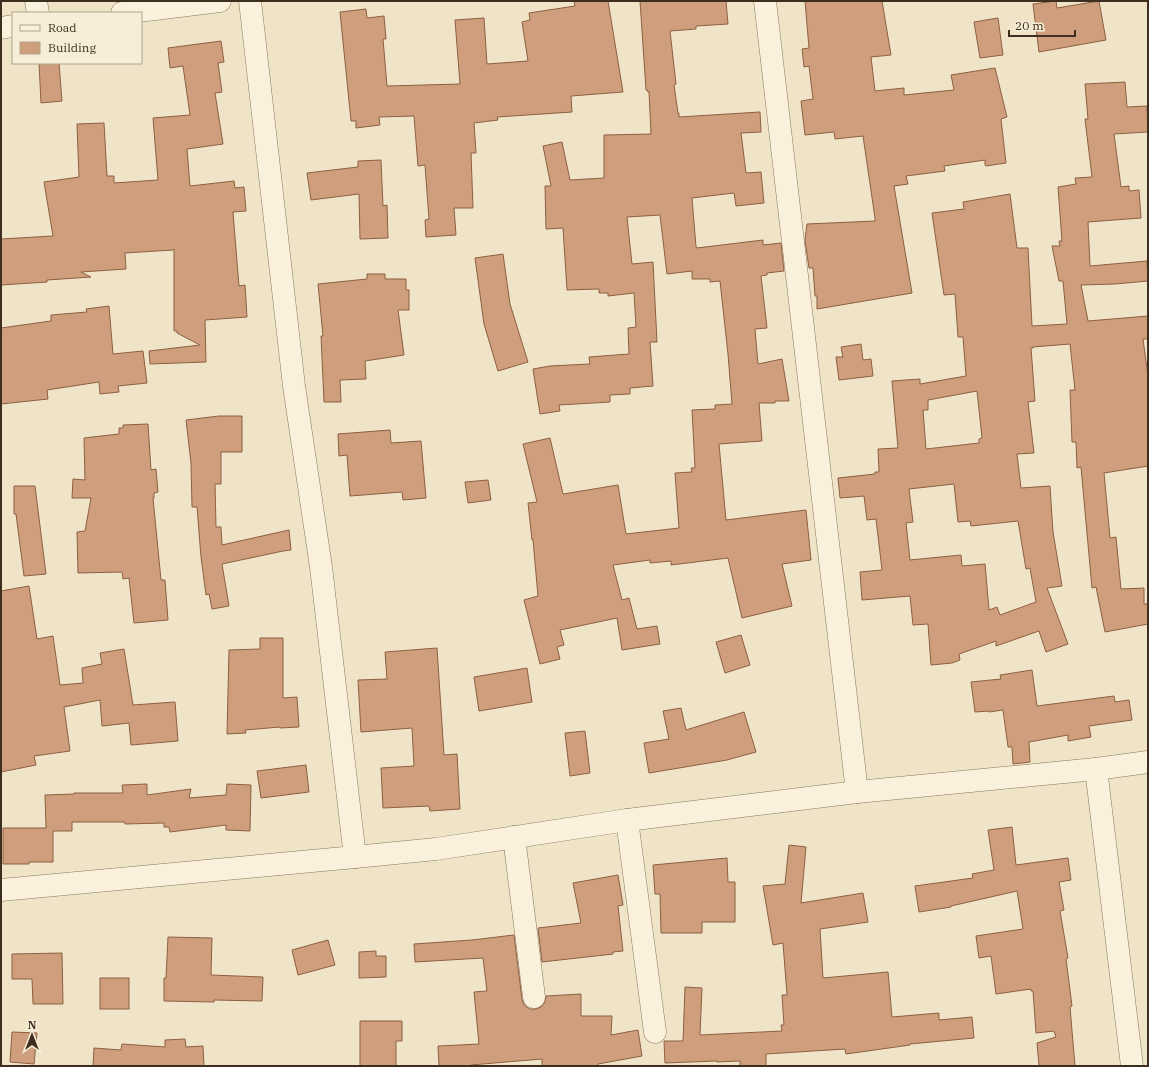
<svg xmlns="http://www.w3.org/2000/svg" width="1149" height="1067" font-family="'IBM Plex Serif',serif">
<rect width="100%" height="100%" fill="#f0e4c8"/>
<!-- building -->
<g fill="#cf9f7d" stroke="#8d5f41" fill-rule="evenodd">
<path d="M574,1H608L623,92L571,96L572,112L497,117L498,120L474,123L476,153H471L473,208H454L456,235L426,237L425,220L429,219L425,165L418,166L414,116L379,117L380,125L356,128V121H351L340,12L366,9L367,18L384,16L386,39H383L387,86L460,84L455,20L484,18L487,64L528,61L522,22L530,20L529,13L575,6Z"/>
<path d="M640,1H726L728,24L696,26V29L670,31L676,84L674,85L678,113H679V117L760,112L761,132L741,133L746,173L761,172L764,203L736,206L734,193L692,198L696,247H697V248L763,240V245L781,243L784,271L767,273V275L761,276L767,328L755,329L758,364L782,359L789,401H775V403H759L762,441L719,444L726,520L806,510L811,560L782,564L792,606L742,618L728,558L671,565V561L650,563V560L613,565L622,600L629,598L637,629L657,626L660,644L622,650L617,618L560,630L564,645L557,647L560,659L540,664L524,600L538,596L533,540H532L528,503L537,502L523,444L550,438L563,494L618,485L626,534L679,528L675,473L692,472L691,468H695L692,410L715,409V405L732,404L728,354L720,281L710,282V279H692V271L667,274L660,215L627,217L632,264L653,262L657,342H650L653,386L630,388V394L610,395V402L559,405L560,411L540,414L533,369L550,366L590,364L589,357L629,354L628,328L636,327L634,293L608,296V293H599V289L567,290L563,228L546,229L545,186H551L543,146L562,142L570,180L604,178V135L651,134L649,92H648L647,90H646Z"/>
<path d="M805,1H882L891,55L871,57L875,91L904,88V95L954,90L951,75L995,68L1007,117L1001,119L1006,163L986,166L985,165V160L944,166L945,171L906,176L908,184L894,186L912,293L817,309V296H815L813,268H809L805,240L807,224L875,221V218L863,136L835,139L834,132L805,135L801,101L813,99L809,66L804,67L802,49L809,48Z"/>
<path d="M1056,1L1057,8L1099,1L1106,40L1039,52L1033,4Z"/>
<path d="M998,18L1003,55L980,58L974,22Z"/>
<path d="M221,41L224,62L218,63L222,92L215,93L223,144L187,149L190,186L234,181L235,188L244,187L246,211L233,212L239,286L245,285L247,317L205,320L206,362L150,364L149,351L200,345L177,333V331H174V249L173,250L125,253L126,269L81,272L91,277L47,280V282L1,285V239L53,236L44,182L79,177L77,124L104,123L107,176H114V183L158,180L153,118L190,115L183,66L170,68L168,48Z"/>
<path d="M39,63H59L62,101L41,103Z"/>
<path d="M1125,82L1127,107L1147,106L1148,132L1114,134L1121,187L1129,186V191L1139,190L1141,218L1088,222L1090,266L1147,261L1148,281L1115,284L1081,285L1088,321L1148,316V339H1143L1148,376V466L1104,473L1110,538L1116,537L1121,589L1144,588V604H1148V624L1105,632L1096,587L1092,588L1081,467L1077,468L1076,442H1072L1070,390H1075L1070,344L1033,347V348H1031L1035,401L1028,402L1034,453L1017,454L1021,488L1050,486L1053,532L1062,586L1047,588L1068,644L1046,652L1039,631L996,646V641L959,654L960,660L952,663L931,665L928,624L913,625L910,596L862,600L860,572L882,570L876,519L867,520L864,496L840,498L838,478L875,474V472H879L878,449L898,448L892,381L920,379V384L966,376L963,337H958L955,294L944,295L932,213L964,209L963,202L1010,194L1017,248H1028L1032,326L1067,324L1063,281H1059L1052,246H1060L1059,241H1062L1058,187L1076,184L1075,178L1092,177L1085,119H1088L1085,84ZM977,391L982,438L979,439V443L926,449L923,410H928V400ZM954,484L958,522L970,521L971,526L1018,521L1026,569L1030,568L1036,602L1000,615L997,607L989,610L985,564L962,566L961,555L910,560L906,523L913,522L909,489Z"/>
<path d="M381,160L383,206L387,205L388,238L360,239L359,194L311,200L307,173L358,167V161Z"/>
<path d="M503,254L510,304L528,362L498,371L484,324L475,258Z"/>
<path d="M367,274H385V279H406V290H409V310H398L404,355L365,361L366,379L340,380L341,402H324L321,336H323L318,284L367,279Z"/>
<path d="M109,306L113,354L143,351L147,383L118,386L119,392L100,394L99,382L47,390L48,399L1,404V328L51,321V315L87,312L86,309Z"/>
<path d="M861,344L863,360L871,359L873,376L839,380L836,357H843L841,347Z"/>
<path d="M219,416H242V452H221V484H215L216,527H221L222,545L289,530L291,550L283,551L222,564L229,606L212,609L209,594L206,595L201,557L197,507H192L191,463L186,420Z"/>
<path d="M148,424L151,470L156,469L158,492L154,493V498H153L161,580H165L168,620L134,623L129,578L123,579L122,572L78,573L77,532L85,531L91,498H72L73,479L85,480L84,438L119,434V428H123V425Z"/>
<path d="M390,430L391,443L421,441L426,498L403,500L402,492L350,496L347,455L339,456L338,434Z"/>
<path d="M488,480L491,500L468,503L465,482Z"/>
<path d="M14,486H35L46,574L24,576L16,514H14Z"/>
<path d="M29,586L37,639L53,636L60,685L83,683L82,668L102,664L100,653L124,649L133,705L175,702L178,741L131,745L129,723L102,726L100,700L64,707L70,751L34,756L36,765L1,772V591Z"/>
<path d="M741,635L750,665L725,673L716,642Z"/>
<path d="M260,638H283V698L297,697L299,727L280,728V727L245,730L246,733L227,734L229,650L260,649Z"/>
<path d="M437,648L444,755L457,754L460,809L430,811L429,806L383,808L381,768L414,766L412,728L361,732L358,680L387,679L385,652Z"/>
<path d="M527,668L532,702L479,711L474,677Z"/>
<path d="M1032,670L1037,706L1114,696L1115,702L1129,700L1132,720L1089,726L1091,737L1068,741V735L1029,742L1030,762L1013,764L1012,747H1008L1003,710L989,712V711L975,712L971,682L1001,679L1000,675Z"/>
<path d="M681,708L686,730L744,712L756,752L727,760L649,773L644,743L669,739L663,711Z"/>
<path d="M585,731L590,773L570,776L565,733Z"/>
<path d="M306,765L309,792L261,798L257,771Z"/>
<path d="M147,784V795L191,789L189,798L226,795L227,784L251,785L250,831L226,830V825L170,832L169,827H164V823L125,824V822H72V831H53V862H29V864H3V828H46L45,795L74,794V793H123L122,785Z"/>
<path d="M1012,827L1016,865L1068,858L1071,880L1059,882L1064,910L1060,911L1068,958L1066,959L1072,1006L1070,1007L1075,1066H1039L1037,1043L1056,1037L1054,1031L1036,1033L1033,991H1031V989L996,994L991,956L979,958L976,936L1023,929L1017,891L951,906V907L919,912L915,886L973,878L972,874L994,870L988,830Z"/>
<path d="M789,845L806,847L801,903L863,893L868,922L820,929L823,978L888,972L892,1017L939,1013V1020L972,1017L974,1038L910,1044V1045L846,1054L845,1049L766,1054V1066H740V1061L717,1062V1061L665,1063L664,1041H683L685,987L702,988L700,1035L782,1031L781,1025H784L782,995H787L783,943L773,945L763,886L785,884Z"/>
<path d="M727,858L728,882H735V922H702V933H661L660,894H655L653,865Z"/>
<path d="M618,875L623,905L618,906L623,951L613,952V954L542,962L538,928L581,923L573,883Z"/>
<path d="M514,935L522,999L524,1005L530,1009H536L541,1007L545,1002L546,996L581,994V1016H612L611,1035L638,1030L642,1056L598,1064V1066H542V1059L471,1065V1066H439L438,1046L479,1044L474,992L487,991L483,958L415,962L414,944L472,940Z"/>
<path d="M168,937L212,938L211,975L263,977L262,1001L214,1000V1002L164,1001V978H166Z"/>
<path d="M328,940L335,965L298,975L292,950Z"/>
<path d="M376,951V956H386V977L359,978V952Z"/>
<path d="M62,953L63,1004H33L32,979H12V954Z"/>
<rect x="100" y="978" width="29" height="31"/>
<path d="M360,1021H402V1041H396V1066H360Z"/>
<path d="M12,1032L37,1033L34,1064L10,1062Z"/>
<path d="M185,1039L186,1047L203,1046L204,1066H93L94,1048L121,1050L122,1044L165,1047V1040Z"/>
</g>
<g fill="none" stroke-linecap="round" stroke-linejoin="round">
<!-- minor casing -->
<g stroke="#8d765c" stroke-width="23">
<g id="minor">
<path d="M36,1L38,13"/>
<path d="M250,1L294,386L321,567L355,857"/>
<path d="M765,1L857,792"/>
<path d="M122,13L220,1"/>
<path d="M1,28L13,26"/>
<path d="M1096,769L1132,1066"/>
<path d="M627,820L655,1032"/>
<path d="M514,837L534,997"/>
<path d="M1,890L355,857L436,849L627,820L857,792L1096,769L1148,762"/>
</g>
</g>
<!-- minor -->
<use href="#minor" stroke="#faf1dc" stroke-width="22"/>
</g>
<!-- border -->
<rect width="1149" height="1067" fill="none" stroke="#3d2e20" stroke-width="4"/>
<!-- legend -->
<rect x="12" y="12" width="130" height="52" fill="#f7eed8" stroke="#ada18e"/>
<rect x="20" y="25" width="20" height="6" fill="#faf1dc" stroke="#ada18e"/>
<text x="48" y="32" font-size="12" fill="#3d2e20">Road</text>
<rect x="20" y="42" width="20" height="12" fill="#cf9f7d" stroke="#ada18e"/>
<text x="48" y="52" font-size="12" fill="#3d2e20">Building</text>
<!-- north arrow -->
<g transform="translate(32 1035)" stroke="#f7eed8" stroke-width="3" paint-order="stroke">
<path d="M0-3L7 15L0 10L-7 15Z" fill="#3d2e20"/>
<text y="-6" font-size="11" font-weight="bold" text-anchor="middle" fill="#3d2e20">N</text>
</g>
<!-- scale -->
<path d="M1009 30v6h66v-6" fill="none" stroke="#3d2e20" stroke-width="2"/>
<text x="1015" y="30" font-size="12" fill="#3d2e20" stroke="#f7eed8" stroke-width="3" paint-order="stroke">20 m</text>
</svg>
